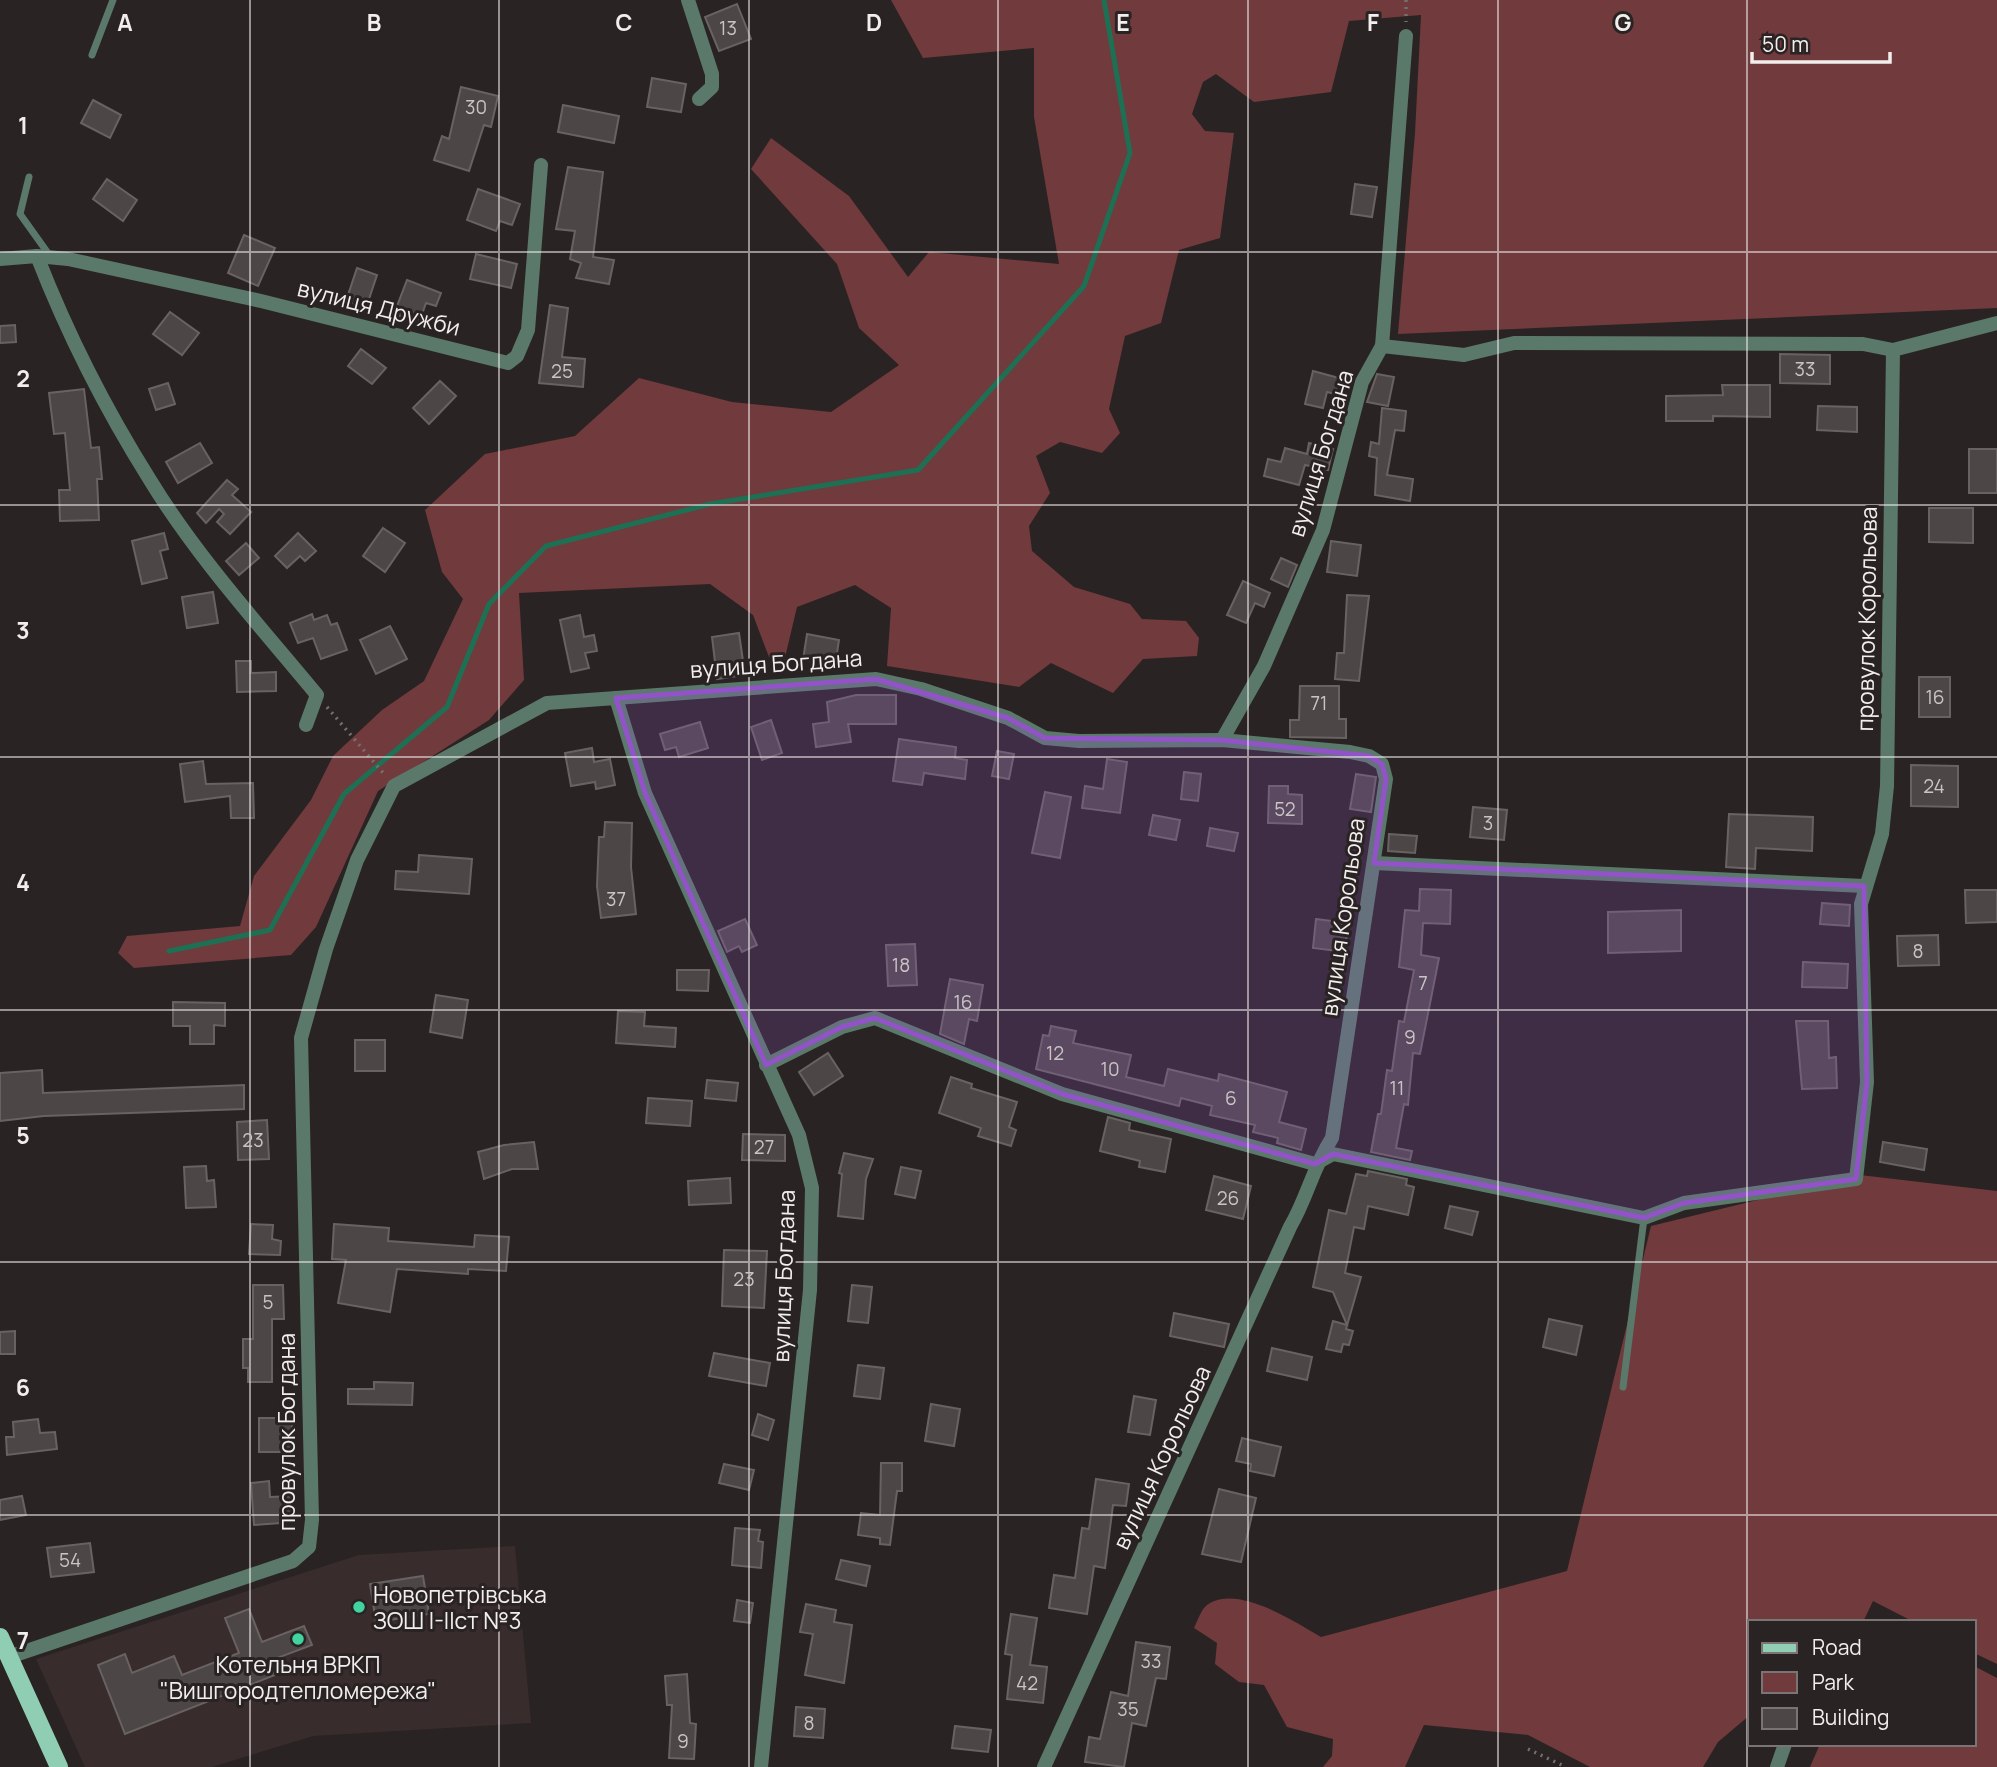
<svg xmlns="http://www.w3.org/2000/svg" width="1997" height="1767" font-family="Manrope,sans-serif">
<rect width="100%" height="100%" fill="#2a2323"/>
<!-- built -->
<path fill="#392c2c" d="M515,1546L531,1723L313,1736L212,1767H85L36,1659L359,1555Z"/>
<!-- green -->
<g fill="#713a3c">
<path d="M891,0H1997V308L1398,334L1415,133L1421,15L1349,21L1331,92L1254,102L1216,74L1203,82L1192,114L1205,131L1234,133L1220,238L1179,250L1161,323L1125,336L1109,409L1120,433L1102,453L1060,442L1036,456L1050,493L1029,526L1032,551L1074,587L1130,604L1142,619L1186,621L1199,638L1197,656L1143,659L1113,693L1051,663L1019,687L887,666L891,608L855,585L797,607L783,666L769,657L753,615L710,584L519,593L524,680L489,720L378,791L316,927L291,955L134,968L118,953L127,936L240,926L254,876L311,800L333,756L382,710L424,681L463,599L442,572L425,510L485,454L575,436L639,378L732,402L831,412L899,365L859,328L837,264L751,169L771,138L849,196L908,277L929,252L1059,264L1034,117V48L923,58Z"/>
<path d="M1860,1175L1997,1191V1664L1974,1653V1622H1914L1873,1601L1863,1622H1750V1715L1718,1742L1703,1767H1590L1528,1735L1424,1725L1405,1767H1323L1332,1756L1333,1739L1287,1727L1264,1685L1239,1682L1215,1664L1217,1643L1194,1628C1197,1622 1200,1613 1204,1608C1231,1580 1296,1622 1321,1637L1567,1571L1651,1226Z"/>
<path d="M1974,1666L1997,1678V1767H1810L1820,1744H1974Z"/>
</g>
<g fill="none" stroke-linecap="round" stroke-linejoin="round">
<!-- stream -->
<path stroke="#1e7054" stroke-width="5" d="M169,951L270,930L344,794L447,707L489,604L546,546L710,504L918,470L1084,286L1130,153L1104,0"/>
</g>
<!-- building -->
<g fill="#4d4646" stroke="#696262" stroke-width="2">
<path d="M737,4L751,39L719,51L705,17Z"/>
<path d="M652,78L686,84L681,112L647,107Z"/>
<path d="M461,87L498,96L491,127L484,125L469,171L434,160L442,136L449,139Z"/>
<path d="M93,100L121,115L110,138L81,123Z"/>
<path d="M563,105L619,116L614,143L558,132Z"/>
<path d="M568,167L603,172L593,257L614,260L609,284L576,278L581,263L570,259L575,231L556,229Z"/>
<path d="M107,179L137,200L123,221L93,199Z"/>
<path d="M1355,184L1377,187L1372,217L1351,214Z"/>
<path d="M478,189L520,204L512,225L500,221L496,231L467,220Z"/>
<path d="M244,235L275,248L258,286L228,273Z"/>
<path d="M476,254L517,264L511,288L470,279Z"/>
<path d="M357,268L377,275L366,308L346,301Z"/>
<path d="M407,280L441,293L436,306L426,303L419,323L394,314Z"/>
<path d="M550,305L568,308L562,357L585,359L583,387L539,383Z"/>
<path d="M170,312L199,333L182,355L153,334Z"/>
<path d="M15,325L16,342L0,343V326Z"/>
<path d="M361,349L386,368L372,384L348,366Z"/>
<path d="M1780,354L1830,355V384L1780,383Z"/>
<path d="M1313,371L1339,378L1335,394L1327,392L1323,408L1305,404Z"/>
<path d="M1377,374L1394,377L1388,406L1367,402Z"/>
<path d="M440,381L456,396L429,424L413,408Z"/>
<path d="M168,383L175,404L156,410L149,389Z"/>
<path d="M1722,385H1770V417L1713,416V421H1666V396L1723,395Z"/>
<path d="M84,389L91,448L99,447L102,479H97L99,520L60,521L59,490H70L65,433L54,434L49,393Z"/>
<path d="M1818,406L1857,407V432L1817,430Z"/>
<path d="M1382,408L1406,411L1404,431L1395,430L1387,475L1413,479L1410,501L1375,495L1377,458L1369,456L1371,442L1379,444Z"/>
<path d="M200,443L212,463L178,483L166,462Z"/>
<path d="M1309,443L1333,449L1328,470L1305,465L1299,485L1264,476L1268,459L1281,462L1285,448L1307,454Z"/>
<rect x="1969" y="449" width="28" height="44"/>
<path d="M227,480L238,489L232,495L251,512L230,534L217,522L224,514L219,509L206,523L197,513Z"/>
<path d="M1929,508H1973V543L1929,542Z"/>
<path d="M383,528L405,543L385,572L363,556Z"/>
<path d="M164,533L168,549L160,551L167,578L142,584L132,541Z"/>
<path d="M298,533L316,551L305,561L300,556L287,568L275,556Z"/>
<path d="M1331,541L1361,545L1357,576L1327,572Z"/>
<path d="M246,543L259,558L239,575L226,561Z"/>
<path d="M1281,558L1297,565L1288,587L1271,579Z"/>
<path d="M1243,581L1270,593L1264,607L1255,603L1246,623L1227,615Z"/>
<path d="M213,592L218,623L187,628L182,597Z"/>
<path d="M1347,595L1369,596L1359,681L1335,679L1337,653H1344Z"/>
<path d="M312,614L314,620L327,615L331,625L337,623L347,650L321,659L313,638L298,643L290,623Z"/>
<path d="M580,615L584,637L594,635L597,651L585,653L589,668L571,672L560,620Z"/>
<path d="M390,626L407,659L376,674L360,640Z"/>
<path d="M739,633L745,675L717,679L712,637Z"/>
<path d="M807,634L839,640L835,666L803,660Z"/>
<path d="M236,661H251V673L276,672V691L237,692Z"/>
<rect x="1919" y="677" width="31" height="40"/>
<path d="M1300,686H1339V719H1346V738L1290,737V720H1299Z"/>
<path d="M856,695H896V724H848L851,742L816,747L813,724L829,722L827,702Z"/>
<path d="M771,720L782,753L762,760L751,727Z"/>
<path d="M700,722L708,748L679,757L676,747L665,750L660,734Z"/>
<path d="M899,739L956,747L955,758L967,760L965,779L924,773L922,785L893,781Z"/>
<path d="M592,748L594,762L610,759L615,785L596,789L595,782L571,786L565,753Z"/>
<path d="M997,751L1014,754L1009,779L992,776Z"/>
<path d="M1107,759L1127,762L1120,813L1082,808L1085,786L1103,789Z"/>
<path d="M203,761L206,784L253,783L254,818H231L230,796L185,802L180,764Z"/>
<path d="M1911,765L1958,766V807L1911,806Z"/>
<path d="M1184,772L1201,774L1198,801L1181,799Z"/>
<path d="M1356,774L1376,777L1371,812L1350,809Z"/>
<path d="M1269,786H1288V794L1302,795V824L1268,823Z"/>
<path d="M1045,792L1071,797L1060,858L1032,853Z"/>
<path d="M1473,807L1507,810L1504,840L1470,837Z"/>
<path d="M1729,814L1813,817L1812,851L1756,848L1755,869L1726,867Z"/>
<path d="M1153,815L1180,820L1176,840L1149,835Z"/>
<path d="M605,822L632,823L631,867L636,914L601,918L597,886L599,837H604Z"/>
<path d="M1210,828L1238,833L1234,851L1207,846Z"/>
<path d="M1389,834L1417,836L1415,853L1388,851Z"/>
<path d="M419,855L472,859L469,894L395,889L396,871L418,872Z"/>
<path d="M1420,889L1451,890L1450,924L1423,923L1421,955L1439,958L1420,1054L1413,1053L1408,1105L1404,1104L1396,1148L1412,1151L1410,1160L1371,1152L1378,1114H1381L1387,1070L1392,1071L1399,1021L1404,1022L1414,970L1399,967L1405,910L1419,911Z"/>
<path d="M1965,890H1997V922L1966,923Z"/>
<path d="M1822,903L1850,905L1849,926L1820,924Z"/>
<path d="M1681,910V951L1608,953V912Z"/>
<path d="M745,919L757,945L742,952L739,946L727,952L718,931Z"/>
<path d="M1316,919L1348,923L1345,952L1313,948Z"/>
<path d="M1938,935L1939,965L1898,966L1897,936Z"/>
<path d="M915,944L917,985L888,986L886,945Z"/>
<path d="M1803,962L1848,964L1847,988L1802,987Z"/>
<path d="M677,970H709L708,991L677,990Z"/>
<path d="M950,979L983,985L977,1021L969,1019L964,1044L940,1034Z"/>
<path d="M436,995L468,1000L462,1038L430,1032Z"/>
<path d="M173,1002L225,1003V1026L214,1025V1044H190V1026H173Z"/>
<path d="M618,1011L645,1012L644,1026L676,1028L675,1047L616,1043Z"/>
<path d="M1796,1021H1828L1829,1058L1836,1057L1837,1088L1802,1089Z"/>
<path d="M1051,1026L1076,1031L1073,1043L1131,1055L1126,1077L1164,1086L1168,1069L1218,1081L1219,1074L1287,1092L1279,1122L1306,1129L1301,1150L1277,1143L1278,1138L1253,1132L1255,1125L1210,1115L1212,1106L1181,1098L1179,1106L1036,1069L1043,1035L1049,1036Z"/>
<rect x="355" y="1040" width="30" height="31"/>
<path d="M828,1053L843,1076L814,1095L799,1072Z"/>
<path d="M42,1070L43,1093L244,1085V1109L44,1116L0,1121V1073Z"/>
<path d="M951,1077L972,1084L971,1088L1017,1102L1009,1127L1016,1130L1011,1146L978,1136L981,1128L939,1113Z"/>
<path d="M707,1080L738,1083L736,1101L705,1098Z"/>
<path d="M648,1098L692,1101L690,1126L646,1123Z"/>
<path d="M1108,1117L1130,1123L1129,1130L1171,1139L1165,1172L1139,1167L1140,1161L1100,1151Z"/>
<path d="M267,1120L269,1159L238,1160L237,1122Z"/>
<path d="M743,1134L785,1135V1161L742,1160Z"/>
<path d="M534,1142L538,1169H512L484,1179L478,1152L504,1145Z"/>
<path d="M1883,1142L1927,1149L1924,1170L1880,1162Z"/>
<path d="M844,1153L873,1159L866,1179L863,1219L838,1216L842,1174L839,1173Z"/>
<path d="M206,1166L207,1181L214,1180L216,1207L186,1208L184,1167Z"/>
<path d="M901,1167L921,1171L915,1198L895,1194Z"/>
<path d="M1368,1171L1407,1179L1406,1185L1414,1187L1408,1215L1368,1206L1364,1229L1354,1227L1345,1273L1361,1277L1346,1329L1353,1331L1349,1345L1343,1344L1341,1352L1326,1349L1333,1321L1347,1325L1333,1292L1313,1287L1329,1210L1346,1214L1356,1174L1367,1176Z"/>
<path d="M1214,1176L1251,1186L1243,1219L1206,1210Z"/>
<path d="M730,1178L731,1203L689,1205L688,1181Z"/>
<path d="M1450,1206L1478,1212L1472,1235L1445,1228Z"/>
<path d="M251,1224L273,1225L272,1239L281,1241L280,1255L249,1254Z"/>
<path d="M334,1224L389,1228L388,1241L474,1247L475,1235L509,1237L506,1271L468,1269V1274L397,1269L390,1312L338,1303L346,1260L332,1259Z"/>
<path d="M724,1250L767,1251L764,1308L722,1306Z"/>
<path d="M253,1285H283L284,1319H272V1382H248V1368H243V1339H253Z"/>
<path d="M852,1285L872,1287L868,1323L848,1321Z"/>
<path d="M1174,1313L1229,1324L1224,1347L1170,1336Z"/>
<path d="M1549,1319L1582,1326L1576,1355L1543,1347Z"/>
<path d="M15,1331V1354H0V1332Z"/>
<path d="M1272,1348L1312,1357L1307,1380L1267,1371Z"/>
<path d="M714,1353L770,1363L766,1386L709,1376Z"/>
<path d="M858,1365L884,1368L880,1399L854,1396Z"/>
<path d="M374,1382L413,1383L412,1405L348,1404V1389H374Z"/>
<path d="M1134,1396L1156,1400L1150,1435L1128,1432Z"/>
<path d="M931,1404L960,1409L954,1446L925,1441Z"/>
<path d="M758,1414L774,1420L768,1440L752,1435Z"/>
<rect x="259" y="1418" width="33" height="34"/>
<path d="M38,1419L40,1433L55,1432L57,1449L7,1455L6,1437H14L13,1422Z"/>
<path d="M1242,1438L1281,1447L1274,1476L1250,1471L1251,1464L1236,1461Z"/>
<path d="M881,1463H902V1491H897L890,1545L880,1544V1538L858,1535L861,1513L880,1515Z"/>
<path d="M724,1464L754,1470L749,1490L719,1483Z"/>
<path d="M1096,1479L1129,1484L1126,1506L1113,1505L1105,1568L1094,1566L1087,1614L1049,1608L1054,1575L1075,1578L1082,1528L1089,1529Z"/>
<path d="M269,1481L270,1497L292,1496L294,1522L254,1525L251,1483Z"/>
<path d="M1219,1489L1256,1498L1241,1562L1202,1554Z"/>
<path d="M22,1496L26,1515L0,1520V1500Z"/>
<path d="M735,1528L760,1530L758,1541L763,1542L761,1568L732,1565Z"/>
<path d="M90,1543L94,1572L51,1577L47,1548Z"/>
<path d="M841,1560L870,1566L866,1586L836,1579Z"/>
<path d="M423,1576L429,1614L376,1622L370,1584Z"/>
<path d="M737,1600L753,1603L750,1623L734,1621Z"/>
<path d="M806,1604L836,1610L834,1622L852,1625L844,1683L805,1675L813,1634L800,1632Z"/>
<path d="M249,1609L262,1642L304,1626L312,1645L269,1661L275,1675L125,1734L98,1665L125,1654L132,1673L174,1656L182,1675L239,1653L225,1618Z"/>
<path d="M1011,1614L1037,1618L1030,1665L1047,1667L1043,1703L1007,1699L1012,1655L1005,1654Z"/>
<path d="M1136,1642L1170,1647L1166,1679L1156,1678L1146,1726L1132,1723L1124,1767L1085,1762L1089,1737L1100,1739L1111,1692L1128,1696Z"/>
<path d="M687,1674L690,1723L696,1724L694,1759L669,1758L672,1705H667L665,1676Z"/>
<path d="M796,1707L825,1709L823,1738L794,1736Z"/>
<path d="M955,1726L991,1730L988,1752L952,1748Z"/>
</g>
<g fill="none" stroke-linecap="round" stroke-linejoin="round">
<!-- path -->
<g stroke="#756f6f" stroke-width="3.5" stroke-dasharray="2 5" stroke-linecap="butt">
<path d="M1406,0V22"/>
<path d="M327,707L384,774"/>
<path d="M1528,1749L1566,1767"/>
</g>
<!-- lane -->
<g stroke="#5b796b" stroke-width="7">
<path d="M92,55L113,0"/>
<path d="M29,177L20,214L50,256"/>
<path d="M1623,1387L1644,1218"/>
</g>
<!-- street -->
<g stroke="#5b796b" stroke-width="14">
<path d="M688,0L712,74V87L699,99"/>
<path d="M37,256C67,333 106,410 150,480C197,557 260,626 317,695L306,725"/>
<path d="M0,259L37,256L68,259L261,301L508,363L517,356L528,330L541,165"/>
<path d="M1382,346L1464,355L1514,343L1863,344L1893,350"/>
<path d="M616,698L645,793L799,1135L812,1188L810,1290L761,1767"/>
<path d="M1222,740L1264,666L1323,530L1362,382L1382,346L1406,36"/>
<path d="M1374,863L1864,886"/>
<path d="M766,1065L842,1027L875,1018L1062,1094L1315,1164L1333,1154L1644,1218L1684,1203L1856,1179L1867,1082L1861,904L1882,834L1887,786L1893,350L1997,323"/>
<path d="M9,1657L293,1561L309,1547L312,1520L301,1038L326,949L357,860L394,786L547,703L876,679L921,689L1008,718L1045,738L1079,741L1222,740L1350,752L1369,756L1382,764L1386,779L1332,1138C1312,1169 1308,1196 1290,1227L1044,1767"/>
<path d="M1777,1767L1785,1744"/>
</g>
<!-- primary -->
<path stroke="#8fceb2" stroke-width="18" d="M0,1637L59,1767"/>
</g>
<!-- marked area -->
<path fill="#9353c8" fill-opacity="0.2" stroke="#9353c8" stroke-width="5" stroke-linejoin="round" d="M876,679L1008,718L1045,738L1222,740L1369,756L1382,764L1386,779L1374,863L1864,886L1867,1082L1856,1179L1684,1203L1644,1218L1333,1154L1315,1164L1062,1094L875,1018L842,1027L766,1065L645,793L616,698Z"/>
<!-- grid -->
<path fill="none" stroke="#f3eeee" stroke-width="2" stroke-opacity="0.55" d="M250,0V1767M499,0V1767M749,0V1767M998,0V1767M1248,0V1767M1498,0V1767M1747,0V1767M0,252H1997M0,505H1997M0,757H1997M0,1010H1997M0,1262H1997M0,1515H1997"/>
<!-- markers -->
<g fill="#41d4a1" stroke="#2a2323" stroke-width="2.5">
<circle cx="359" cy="1607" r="7"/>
<circle cx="298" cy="1639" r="7"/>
</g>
<g text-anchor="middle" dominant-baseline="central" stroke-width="6" stroke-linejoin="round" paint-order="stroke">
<!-- number labels -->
<g font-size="19" fill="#cac4c4">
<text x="728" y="28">13</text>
<text x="476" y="107">30</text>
<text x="1805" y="369">33</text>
<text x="562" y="371">25</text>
<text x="1935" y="697">16</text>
<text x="1319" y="703">71</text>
<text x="1934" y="786">24</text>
<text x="1285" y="809">52</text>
<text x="1488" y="823">3</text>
<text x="616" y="899">37</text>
<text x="1918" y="951">8</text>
<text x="901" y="965">18</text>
<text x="1423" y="983">7</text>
<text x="963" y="1002">16</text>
<text x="1410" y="1037">9</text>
<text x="1055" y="1053">12</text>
<text x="1110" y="1069">10</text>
<text x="1397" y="1088">11</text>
<text x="1231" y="1098">6</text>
<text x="253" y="1140">23</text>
<text x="764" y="1147">27</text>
<text x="1228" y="1198">26</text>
<text x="744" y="1279">23</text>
<text x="268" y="1302">5</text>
<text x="70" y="1560">54</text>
<text x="1151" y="1661">33</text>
<text x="1027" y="1683">42</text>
<text x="1128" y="1709">35</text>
<text x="809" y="1723">8</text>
<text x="683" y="1741">9</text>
</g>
<!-- street labels -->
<g font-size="23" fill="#f3eeee" stroke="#2a2323">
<text transform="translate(379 307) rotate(14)">вулиця Дружби</text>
<text transform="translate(1320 453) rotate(-73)">вулиця Богдана</text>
<text transform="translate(1866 619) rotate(-89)">провулок Корольова</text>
<text transform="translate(776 663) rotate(-4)">вулиця Богдана</text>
<text transform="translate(1342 917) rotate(-82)">вулиця Корольова</text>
<text transform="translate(783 1276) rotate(-88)">вулиця Богдана</text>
<text transform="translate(286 1432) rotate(-90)">провулок Богдана</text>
<text transform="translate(1161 1457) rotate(-65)">вулиця Корольова</text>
</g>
<!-- poi labels -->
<g font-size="23" fill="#f3eeee" stroke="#2a2323" text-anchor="start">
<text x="373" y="1594">Новопетрівська<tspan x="373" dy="26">ЗОШ I-IIст №3</tspan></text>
<text x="298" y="1664" text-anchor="middle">Котельня ВРКП<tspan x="298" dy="26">"Вишгородтепломережа"</tspan></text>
</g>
</g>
<g font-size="23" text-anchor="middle" font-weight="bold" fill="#f3eeee" stroke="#2a2323" stroke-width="6" stroke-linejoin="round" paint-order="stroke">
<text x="125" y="31">A</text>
<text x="374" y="31">B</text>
<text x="624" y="31">C</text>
<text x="874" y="31">D</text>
<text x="1123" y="31">E</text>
<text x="1373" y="31">F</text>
<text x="1623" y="31">G</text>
<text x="23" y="134">1</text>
<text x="23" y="387">2</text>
<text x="23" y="639">3</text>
<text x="23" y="891">4</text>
<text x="23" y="1144">5</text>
<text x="23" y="1396">6</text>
<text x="23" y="1649">7</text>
</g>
<!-- legend -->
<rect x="1748" y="1620" width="228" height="126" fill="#2a2323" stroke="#7a7474" stroke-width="2"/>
<rect x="1762" y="1643" width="35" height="10" fill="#8fceb2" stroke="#7a7474" stroke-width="2"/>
<text x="1812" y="1655" font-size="21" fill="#f3eeee">Road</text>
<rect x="1762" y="1672" width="35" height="21" fill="#713a3c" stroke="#7a7474" stroke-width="2"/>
<text x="1812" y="1690" font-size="21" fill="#f3eeee">Park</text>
<rect x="1762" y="1708" width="35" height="21" fill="#4d4646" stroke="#7a7474" stroke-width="2"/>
<text x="1812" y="1725" font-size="21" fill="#f3eeee">Building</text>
<!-- scale -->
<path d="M1752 52v10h138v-10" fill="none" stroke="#f3eeee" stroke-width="3.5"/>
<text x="1762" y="52" font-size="21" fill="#f3eeee" stroke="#2a2323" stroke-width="5" paint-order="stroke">50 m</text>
</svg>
